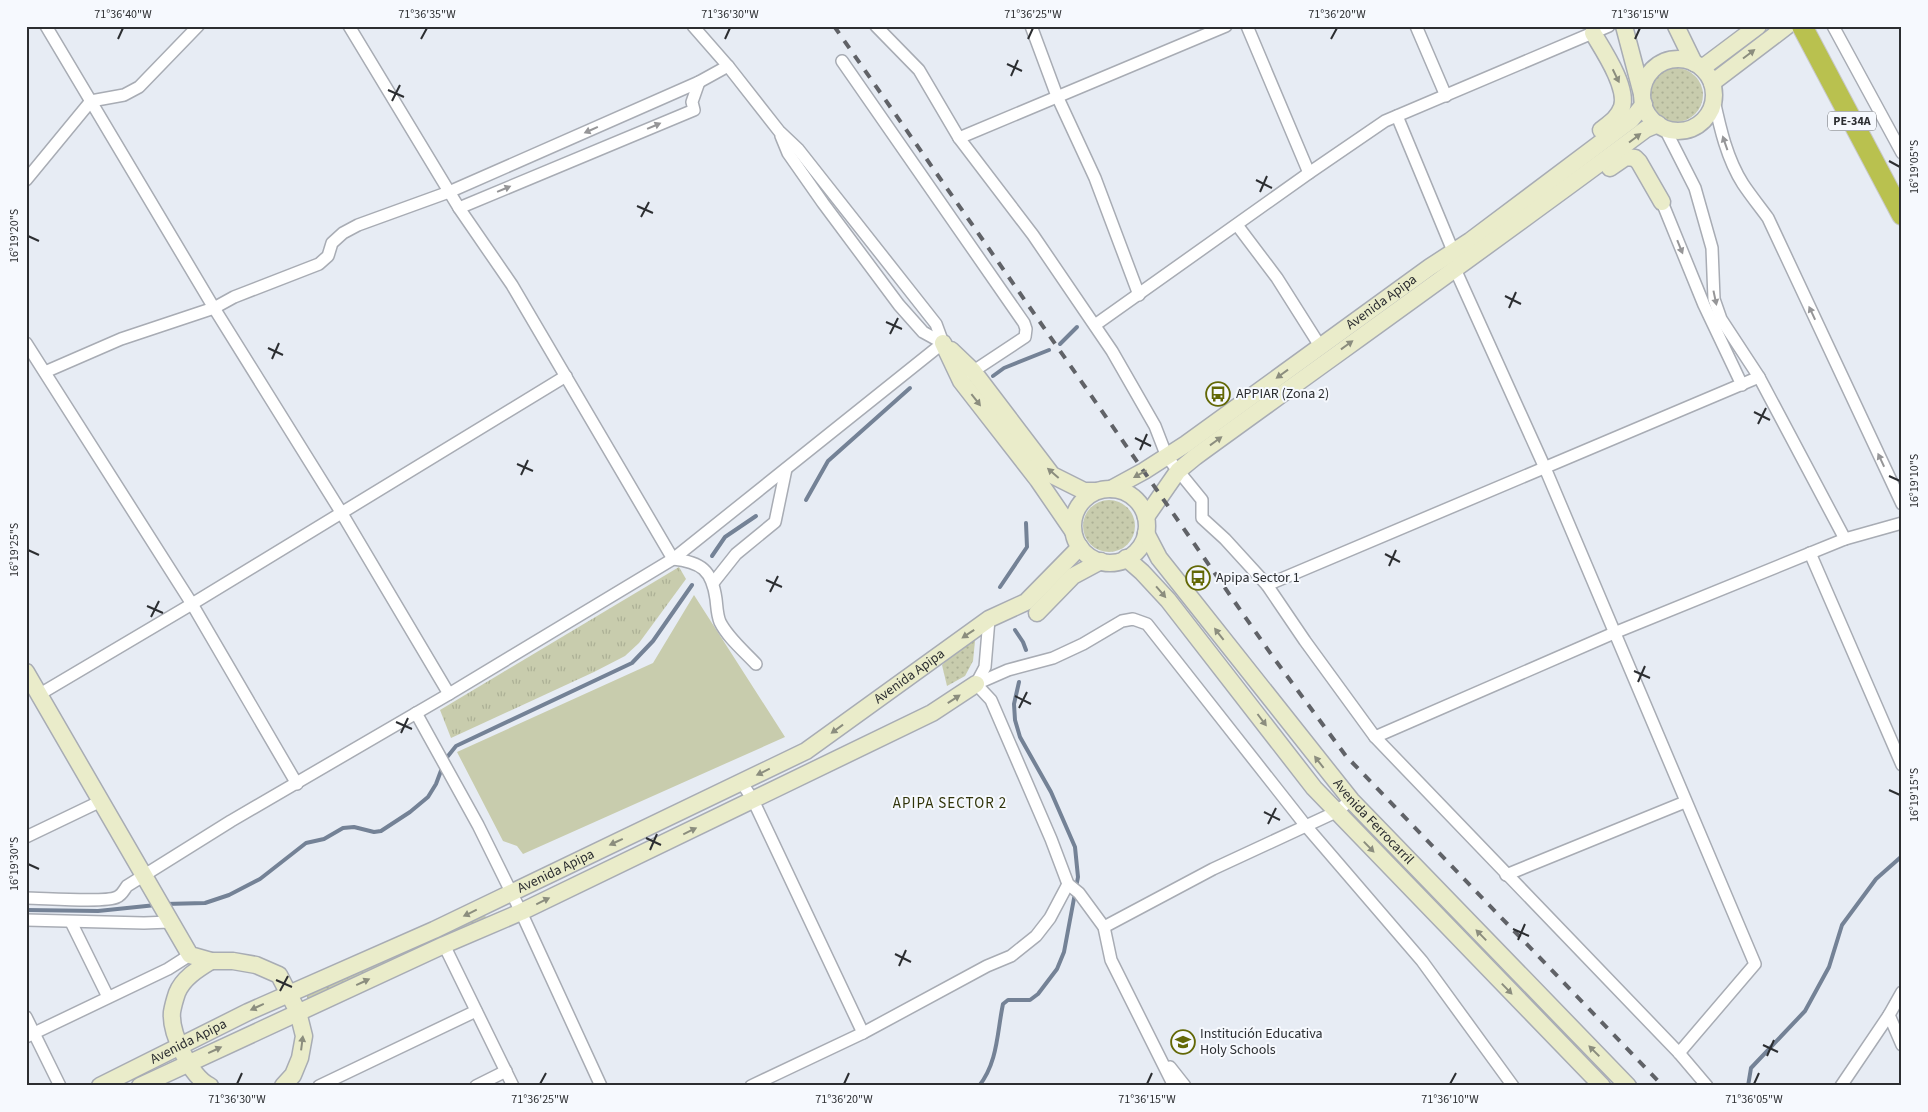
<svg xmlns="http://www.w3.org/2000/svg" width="1928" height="1112" font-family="'Source Sans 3',sans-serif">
<defs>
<pattern id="grass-dots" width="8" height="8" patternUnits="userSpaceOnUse" patternTransform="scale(1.25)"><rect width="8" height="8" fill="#c8ccad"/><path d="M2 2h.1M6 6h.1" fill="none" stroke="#acb095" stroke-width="1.8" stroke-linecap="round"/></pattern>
<pattern id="park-tufts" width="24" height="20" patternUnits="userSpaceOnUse" patternTransform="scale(1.25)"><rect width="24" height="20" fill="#c8ccad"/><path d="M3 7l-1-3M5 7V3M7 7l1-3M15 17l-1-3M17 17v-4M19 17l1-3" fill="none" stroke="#acb095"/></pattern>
</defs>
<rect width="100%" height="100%" fill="#e7ecf4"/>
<!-- grass -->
<g fill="url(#grass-dots)">
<circle cx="1676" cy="95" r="27"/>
<circle cx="1109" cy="526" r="26"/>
<path d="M976,631L973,661L965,676L947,686L942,665Z"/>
<path d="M483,912L487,919L308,1000L306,994Z"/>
</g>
<!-- park -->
<path fill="url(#park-tufts)" d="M679,567L686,579L639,643L625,656L594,672L451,738L440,710Z"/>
<!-- pitch -->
<path fill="#c8ccad" d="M694,595L785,737L523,854L517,846L503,841L457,752L653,663Z"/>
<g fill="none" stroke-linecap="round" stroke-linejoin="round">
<!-- stream -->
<g stroke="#748296" stroke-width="4">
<path d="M1060,344L1077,327"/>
<path d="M993,376L1004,368L1049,350"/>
<path d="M806,500L828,461L910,388"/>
<path d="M712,556L725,537L756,516"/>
<path d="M1000,587L1027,547L1026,523"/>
<path d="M1015,630L1023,642L1026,650"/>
<path d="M444,761L456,746L632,663L653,641L692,585"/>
<path d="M165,904L205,903L229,895L260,879L306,843L324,839L343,828L354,827L374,832L381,831L410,812L428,797L436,784L442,768"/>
<path d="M26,910L98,911L156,905"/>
<path d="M979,1086C998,1062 997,1032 1003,1004L1008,1000H1030L1038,994L1057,969L1064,952L1078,877L1075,847L1051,792L1020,737L1015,720L1014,704L1019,682"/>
<path d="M1748,1086L1751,1068L1805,1011L1829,967L1842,925L1876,879L1902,856"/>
</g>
<!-- street casing -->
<g stroke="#a8acb4" stroke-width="14">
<g id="street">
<path d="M46,26L214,308L341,512L449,694"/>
<path d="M349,26L459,208L512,285L673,559C701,562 712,570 716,599C717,607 717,615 720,622C728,638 744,651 756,664"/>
<path d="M693,26L728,66L779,131L798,149L936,324L943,343"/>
<path d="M876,26L919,70L959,138L1033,235L1112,351L1155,426L1167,457L1202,500V518L1225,539L1267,585L1305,641L1375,737L1679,1053L1707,1086"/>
<path d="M1031,26L1057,96L1095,178L1139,295"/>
<path d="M1247,26L1309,173"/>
<path d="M1416,26L1446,96"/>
<path d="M1833,26L1902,153"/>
<path d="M842,61L1024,323L1026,329L1025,337L969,374"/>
<path d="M1714,100C1720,128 1727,159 1743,184C1751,196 1760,207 1768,218L1902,504"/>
<path d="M1397,116L1453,251"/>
<path d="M1664,127L1695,188L1712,248L1714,299L1721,319L1759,377L1845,539"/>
<path d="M781,136L788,153L823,203L899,305L923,332L943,343"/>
<path d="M959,138L1226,26"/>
<path d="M26,180L91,101L124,95L139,87L198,26"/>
<path d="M1662,202L1704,305L1742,385"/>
<path d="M459,208L694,110L692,102L699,82"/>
<path d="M1237,225L1277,278L1320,346"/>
<path d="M1455,269L1545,468L1755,964L1679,1053"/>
<path d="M1095,325L1309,173L1385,121L1609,26"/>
<path d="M26,343L192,604L297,784"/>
<path d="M45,372L121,339L214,308L234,297L319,264L328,256L332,243L343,233L358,225L449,192L699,82L728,66"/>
<path d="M1810,553L1902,765"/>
<path d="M713,583L736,554L775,522L786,469"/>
<path d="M1267,585L1759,377"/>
<path d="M976,684L1008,670L1053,658L1083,644L1122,621L1133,619L1147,624L1306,826L1422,961L1513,1086"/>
<path d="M976,684L991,700L1051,839L1068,884L1079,893L1104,927L1111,960L1174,1086"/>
<path d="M976,684L985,667L989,619"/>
<path d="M40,694L192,604L566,376"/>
<path d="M416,713L478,825L521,912L601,1086"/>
<path d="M1375,737L1614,633L1845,539L1902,523"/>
<path d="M742,783L753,800L863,1033"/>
<path d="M26,837L101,801"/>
<path d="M1506,875L1685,802"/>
<path d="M26,898C43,898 106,903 117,897C122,895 124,890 127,886L231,821L449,694L673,559L943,343"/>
<path d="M26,920L144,923L170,922"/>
<path d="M71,922L108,997"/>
<path d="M1104,927L1213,869L1336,812L1351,800"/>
<path d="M444,945L513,1086"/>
<path d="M1889,1015L1902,1045"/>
<path d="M26,1017L60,1086"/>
<path d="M26,1037L168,969L190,955"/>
<path d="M1170,1067L1185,1086"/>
<path d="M319,1086L476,1011"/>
<path d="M476,1086L506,1071"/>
<path d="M751,1086L863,1033L987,966L1011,956L1036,936L1050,918L1068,884"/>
<path d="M1841,1086L1889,1015L1902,992"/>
</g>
</g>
<!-- secondary casing -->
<g stroke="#a8acb4" stroke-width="19">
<g id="secondary">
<path d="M1624,26L1642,94"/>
<path d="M1676,26L1694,63"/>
<path d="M1593,33C1603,50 1628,87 1622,107C1618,118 1610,123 1601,130"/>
<circle cx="1678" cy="95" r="36"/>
<path d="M1702,68L1758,26"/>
<path d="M1712,83L1787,26"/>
<path d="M1610,168L1626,157L1635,158L1639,162L1662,202"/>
<path d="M943,343L961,381L1038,480L1073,531"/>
<path d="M951,350L973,371L1052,475L1084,491H1096"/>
<path id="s1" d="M1111,489L1144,471L1186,444L1430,267L1470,241L1631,120L1644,104"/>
<circle cx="1110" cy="526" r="37"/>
<path d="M1146,517L1178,471L1195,457C1345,348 1497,240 1646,129L1658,124"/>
<path id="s2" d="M1146,533L1159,558L1351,800L1628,1086"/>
<path d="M1126,558L1142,572L1168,600L1314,788L1602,1086"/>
<path d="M1037,613L1073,576L1101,561"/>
<path d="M26,672L190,955L211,961H233L256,965L279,975L298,1012L304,1036L300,1058L293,1075L283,1086"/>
<path id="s3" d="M100,1086L248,1012L434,930L806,751L989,619L1026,602L1080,547"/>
<path d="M140,1086L444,945L521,912L932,713L976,684"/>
<path d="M210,1086C191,1077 170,1033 172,1012C173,1006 175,999 177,993C183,978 198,969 211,961"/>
</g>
</g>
<!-- highway casing -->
<g stroke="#c8c9c9" stroke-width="22">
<path id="highway" d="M1802,26L1902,215"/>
</g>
<!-- street -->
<use href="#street" stroke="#fff" stroke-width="11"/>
<!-- secondary -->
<use href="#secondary" stroke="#eaecca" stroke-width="16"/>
<!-- highway -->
<use href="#highway" stroke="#b9c14f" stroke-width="20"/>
<!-- rail -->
<path stroke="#606267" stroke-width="4" stroke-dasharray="9 9" stroke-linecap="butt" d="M834,26L1273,657L1346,756L1663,1086"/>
</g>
<!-- one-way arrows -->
<defs><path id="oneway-solid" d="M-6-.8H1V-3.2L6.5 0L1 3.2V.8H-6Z" transform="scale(1.25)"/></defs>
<g fill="#8b8d7e">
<use href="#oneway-solid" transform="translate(1749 54) rotate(-37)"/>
<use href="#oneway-solid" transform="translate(1616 76) rotate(64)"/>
<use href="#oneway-solid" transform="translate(1635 138) rotate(-37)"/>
<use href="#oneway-solid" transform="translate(1347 345) rotate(-36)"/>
<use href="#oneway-solid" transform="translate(1282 374) rotate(144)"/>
<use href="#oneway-solid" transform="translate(976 400) rotate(52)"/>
<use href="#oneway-solid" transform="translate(1216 441) rotate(-36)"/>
<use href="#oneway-solid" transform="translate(1053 473) rotate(-139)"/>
<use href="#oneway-solid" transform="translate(1140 474) rotate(151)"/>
<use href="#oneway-solid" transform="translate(1161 592) rotate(49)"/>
<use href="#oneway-solid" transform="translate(968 634) rotate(146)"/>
<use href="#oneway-solid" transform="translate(1219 634) rotate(-128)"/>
<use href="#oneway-solid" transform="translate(954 699) rotate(-33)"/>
<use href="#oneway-solid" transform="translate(1262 720) rotate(53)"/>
<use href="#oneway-solid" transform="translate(837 729) rotate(144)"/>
<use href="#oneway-solid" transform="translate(1319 762) rotate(-128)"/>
<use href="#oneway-solid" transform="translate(763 772) rotate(154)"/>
<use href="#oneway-solid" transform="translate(690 831) rotate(-26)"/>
<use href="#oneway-solid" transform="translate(616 842) rotate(155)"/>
<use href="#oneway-solid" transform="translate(1369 847) rotate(46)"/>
<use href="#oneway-solid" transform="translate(543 901) rotate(-26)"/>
<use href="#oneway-solid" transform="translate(470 913) rotate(154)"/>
<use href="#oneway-solid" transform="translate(1481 935) rotate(-134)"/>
<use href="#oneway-solid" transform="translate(363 982) rotate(-25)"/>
<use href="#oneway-solid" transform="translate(1507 989) rotate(46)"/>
<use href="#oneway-solid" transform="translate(257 1007) rotate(155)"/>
<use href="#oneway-solid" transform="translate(302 1043) rotate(-83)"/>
<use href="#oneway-solid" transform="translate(215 1050) rotate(-25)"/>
<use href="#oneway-solid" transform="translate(1594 1051) rotate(-135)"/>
</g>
<g fill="#969698">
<use href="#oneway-solid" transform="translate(654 126) rotate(-23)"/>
<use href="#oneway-solid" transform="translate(591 130) rotate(156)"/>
<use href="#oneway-solid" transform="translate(1725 143) rotate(-109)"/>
<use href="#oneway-solid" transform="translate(504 189) rotate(-23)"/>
<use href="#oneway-solid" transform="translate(1680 247) rotate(68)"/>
<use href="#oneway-solid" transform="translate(1715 298) rotate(78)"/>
<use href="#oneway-solid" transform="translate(1812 313) rotate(-115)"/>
<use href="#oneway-solid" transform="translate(1881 460) rotate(-115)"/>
</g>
<!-- ticks -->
<path fill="none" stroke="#2c2e31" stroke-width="2" d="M118,39L123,28M421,39L427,28M725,39L730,28M1028,39L1033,28M1331,39L1337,28M1635,39L1640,28M1007,64L1022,71M1011,76L1018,60M388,90L404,97M392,101L400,85M1889,161L1900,167M1256,180L1272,188M1260,192L1267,176M637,206L653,213M641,217L649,202M28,236L39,241M1505,296L1521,304M1509,308L1516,292M886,322L902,329M890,334L898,318M268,348L283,355M272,359L279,343M1754,412L1770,420M1758,424L1766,408M1135,438L1151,446M1140,450L1147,434M517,464L533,471M521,475L528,460M1889,476L1900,481M28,550L39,555M1385,554L1400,562M1389,566L1396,550M766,580L782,587M770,592L778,576M147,606L163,613M151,617L159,601M1634,671L1650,678M1638,682L1645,666M1015,696L1031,704M1019,708L1027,692M396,722L412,729M401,733L408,718M1889,790L1900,795M1264,812L1280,820M1268,824L1276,808M646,838L661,845M650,850L657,834M28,864L39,869M1513,929L1529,936M1518,940L1525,924M895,954L911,962M899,966L906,950M276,980L292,987M280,991L288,976M1763,1045L1778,1052M1767,1056L1774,1040M237,1084L242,1073M540,1084L546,1073M844,1084L849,1073M1147,1084L1152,1073M1450,1084L1456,1073M1754,1084L1759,1073"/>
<!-- icons -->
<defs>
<g id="bus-ring" transform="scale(1.25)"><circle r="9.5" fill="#f6f9fe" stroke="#636806" stroke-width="1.5"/><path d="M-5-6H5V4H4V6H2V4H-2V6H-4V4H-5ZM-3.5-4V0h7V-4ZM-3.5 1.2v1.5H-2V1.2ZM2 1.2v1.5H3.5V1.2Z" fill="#636806"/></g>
<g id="school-ring" transform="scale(1.25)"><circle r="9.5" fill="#f6f9fe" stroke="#636806" stroke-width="1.5"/><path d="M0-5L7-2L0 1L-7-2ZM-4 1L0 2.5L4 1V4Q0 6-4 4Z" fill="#636806"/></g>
</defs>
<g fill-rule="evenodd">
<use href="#bus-ring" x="1218" y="394"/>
<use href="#bus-ring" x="1198" y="578"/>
<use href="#school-ring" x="1183" y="1042"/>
</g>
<g text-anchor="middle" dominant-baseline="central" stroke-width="4" stroke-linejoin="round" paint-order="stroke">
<!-- shield labels -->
<rect fill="#f6f9fe" stroke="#696b6e" stroke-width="1" x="1828" y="111.5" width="48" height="19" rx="4"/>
<g font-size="12" font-weight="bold" fill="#2c2e31">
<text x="1852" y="121">PE-34A</text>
</g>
<!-- street labels -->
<g font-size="14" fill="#2c2e31" stroke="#f6f9fe">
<text stroke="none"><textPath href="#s1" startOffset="329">Avenida Apipa</textPath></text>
<text stroke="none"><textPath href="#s3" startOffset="909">Avenida Apipa</textPath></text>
<text stroke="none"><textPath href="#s2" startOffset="368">Avenida Ferrocarril</textPath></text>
<text stroke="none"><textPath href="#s3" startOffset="504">Avenida Apipa</textPath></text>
<text stroke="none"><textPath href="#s3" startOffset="99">Avenida Apipa</textPath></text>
</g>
<!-- poi labels -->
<g font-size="14" fill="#2c2e31" stroke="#f6f9fe" text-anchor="start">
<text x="1236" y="394">APPIAR (Zona 2)</text>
<text x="1216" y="578">Apipa Sector 1</text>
<text x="1200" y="1034">Institución Educativa<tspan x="1200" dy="16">Holy Schools</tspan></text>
</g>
<!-- neighbourhood labels -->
<g font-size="15" letter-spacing="1" fill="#31340a" stroke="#f6f9fe">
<text x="950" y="803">APIPA SECTOR 2</text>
</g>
</g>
<!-- border -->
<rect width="1928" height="1112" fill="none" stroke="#f6f9fe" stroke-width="55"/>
<rect x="28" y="28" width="1872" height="1056" fill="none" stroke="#2c2e31" stroke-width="2"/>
<g font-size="12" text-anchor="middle" fill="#2c2e31">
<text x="123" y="18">71°36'40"W</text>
<text x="427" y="18">71°36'35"W</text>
<text x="730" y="18">71°36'30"W</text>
<text x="1033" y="18">71°36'25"W</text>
<text x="1337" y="18">71°36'20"W</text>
<text x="1640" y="18">71°36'15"W</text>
<text transform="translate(1914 167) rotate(-90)" y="4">16°19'05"S</text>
<text transform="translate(14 236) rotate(-90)" y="4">16°19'20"S</text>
<text transform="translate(1914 481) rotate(-90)" y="4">16°19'10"S</text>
<text transform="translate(14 550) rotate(-90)" y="4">16°19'25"S</text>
<text transform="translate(1914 795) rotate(-90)" y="4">16°19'15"S</text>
<text transform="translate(14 864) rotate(-90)" y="4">16°19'30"S</text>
<text x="237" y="1103">71°36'30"W</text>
<text x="540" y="1103">71°36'25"W</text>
<text x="844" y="1103">71°36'20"W</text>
<text x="1147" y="1103">71°36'15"W</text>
<text x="1450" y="1103">71°36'10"W</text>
<text x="1754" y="1103">71°36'05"W</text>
</g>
</svg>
